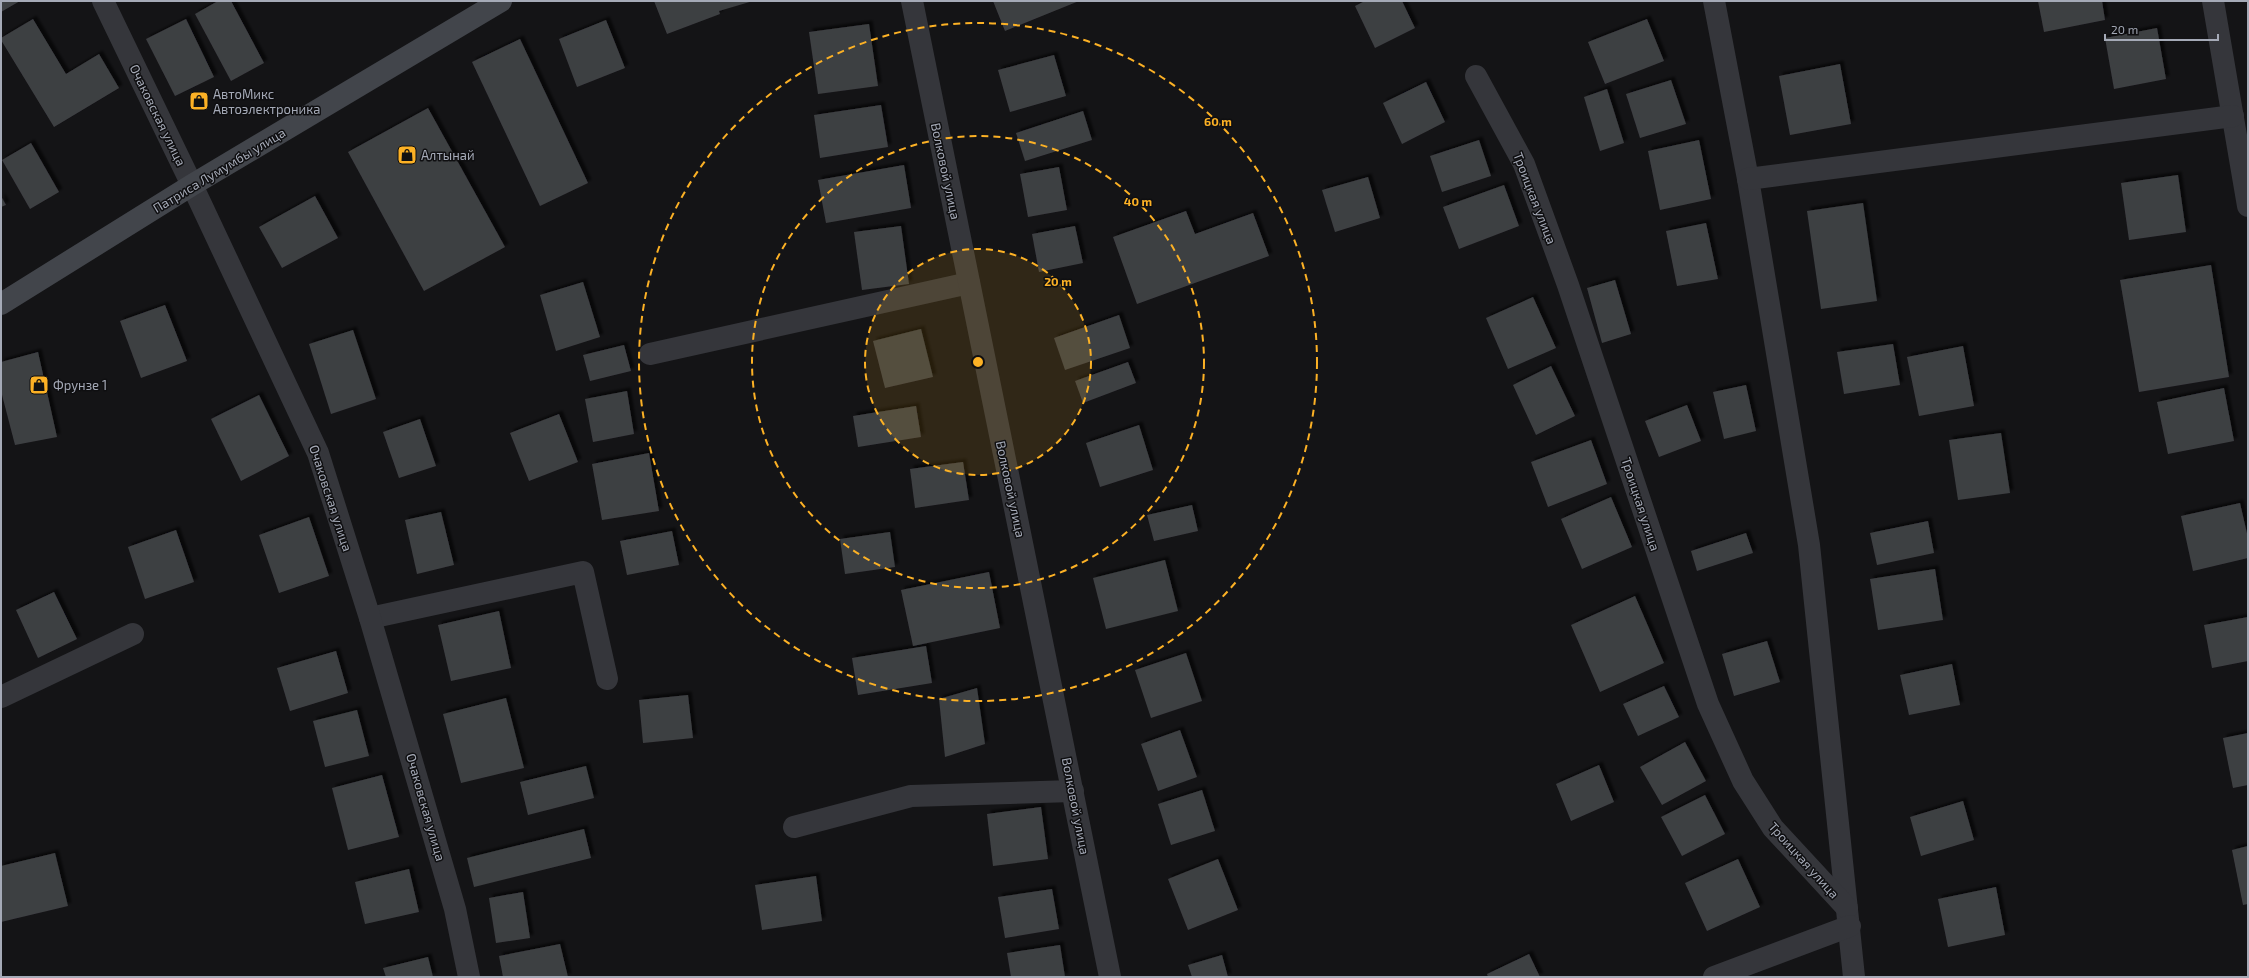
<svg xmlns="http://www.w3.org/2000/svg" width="2249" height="978" font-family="'Exo 2',sans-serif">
<defs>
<filter id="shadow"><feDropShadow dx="3.5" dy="-3.5" stdDeviation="1" flood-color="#0009"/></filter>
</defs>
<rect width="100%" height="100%" fill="#141416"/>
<!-- building -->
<g fill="#3e3f43" filter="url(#shadow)">
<path d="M1,1H20L1,12Z"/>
<path d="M218,1H231L264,63L231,81L195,14Z"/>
<path d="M654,1H716L718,9L716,1H753L719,11L720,14L667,34Z"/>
<path d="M993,1H1079L1005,31Z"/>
<path d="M1365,1H1402L1415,28L1375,48L1355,6Z"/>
<path d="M2038,1H2102L2105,20L2044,32Z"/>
<path d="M33,19L66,74L99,54L119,88L54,127L1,40V38Z"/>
<path d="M186,19L214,77L175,96L146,39Z"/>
<path d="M1647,19L1664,61L1605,84L1588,42Z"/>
<path d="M606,20L625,68L577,87L559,39Z"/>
<path d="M869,24L878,86L818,94L809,32Z"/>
<path d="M2157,28L2166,79L2114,89L2105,38Z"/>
<path d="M520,39L588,183L540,206L472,62Z"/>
<path d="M1054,55L1066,96L1010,112L998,70Z"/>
<path d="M1840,64L1851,124L1790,135L1779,76Z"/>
<path d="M1671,80L1686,124L1640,138L1626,94Z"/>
<path d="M1426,82L1445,122L1402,144L1383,103Z"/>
<path d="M1607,89L1624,143L1600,151L1584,97Z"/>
<path d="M881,105L888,147L820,158L814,115Z"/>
<path d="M428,108L505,247L424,291L348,152Z"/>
<path d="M1083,111L1092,140L1025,161L1016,133Z"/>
<path d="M1479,140L1491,176L1442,192L1430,156Z"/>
<path d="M1699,140L1711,199L1660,210L1648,151Z"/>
<path d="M31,143L59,192L30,209L2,160Z"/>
<path d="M904,165L911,208L826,223L818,180Z"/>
<path d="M1059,167L1067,210L1028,217L1020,174Z"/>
<path d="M2178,175L2186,232L2129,240L2121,183Z"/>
<path d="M1368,177L1380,218L1335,232L1322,190Z"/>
<path d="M1504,185L1519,226L1459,249L1443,207Z"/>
<path d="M1,196L6,205L1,207Z"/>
<path d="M315,196L338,238L282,268L259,227Z"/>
<path d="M1863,203L1877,301L1821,309L1807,211Z"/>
<path d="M1186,211L1195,234L1253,213L1269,256L1137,304L1113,237Z"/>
<path d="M1706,223L1718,279L1677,286L1666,231Z"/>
<path d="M901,226L909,284L862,290L854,232Z"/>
<path d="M1075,226L1083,263L1039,272L1032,234Z"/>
<path d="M2211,265L2229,377L2139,392L2120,280Z"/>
<path d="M1615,280L1631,334L1602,343L1587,288Z"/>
<path d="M583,282L600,337L556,351L540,295Z"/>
<path d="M1533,297L1556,348L1508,369L1486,318Z"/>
<path d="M165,305L187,361L141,378L120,321Z"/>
<path d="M1119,315L1130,348L1065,370L1054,338Z"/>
<path d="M921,329L933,377L885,388L873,341Z"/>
<path d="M353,330L376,399L331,414L309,344Z"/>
<path d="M1893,344L1900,385L1844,394L1837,352Z"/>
<path d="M624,345L631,371L590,381L583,355Z"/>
<path d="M1963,346L1974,406L1919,416L1907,357Z"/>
<path d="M38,352L57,437L15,445L1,391V362Z"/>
<path d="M1128,362L1136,383L1083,403L1075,381Z"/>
<path d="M1551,366L1575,416L1536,435L1513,385Z"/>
<path d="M1746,385L1756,431L1724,439L1713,392Z"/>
<path d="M2224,388L2234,441L2168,454L2157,402Z"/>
<path d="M627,391L634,434L593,442L585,399Z"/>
<path d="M259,395L289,456L241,481L211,419Z"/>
<path d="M1687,405L1701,441L1659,457L1645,421Z"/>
<path d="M916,406L921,437L858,447L853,416Z"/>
<path d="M559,414L578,462L529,481L510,433Z"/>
<path d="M420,419L436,466L399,478L383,432Z"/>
<path d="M1139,425L1153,470L1100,487L1086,443Z"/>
<path d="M2001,433L2010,493L1958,500L1949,440Z"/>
<path d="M1591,440L1607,484L1548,507L1531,462Z"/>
<path d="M649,453L659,511L602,520L592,464Z"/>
<path d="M963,462L969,500L915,508L910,469Z"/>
<path d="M1611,497L1632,547L1582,569L1561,519Z"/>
<path d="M2240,503L2248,538V558L2193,571L2181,516Z"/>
<path d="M1192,505L1198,531L1154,541L1147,515Z"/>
<path d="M441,512L454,565L417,574L405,520Z"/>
<path d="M309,517L329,576L279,593L259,535Z"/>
<path d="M1928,521L1934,553L1877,565L1870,533Z"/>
<path d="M176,530L194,582L145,599L128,547Z"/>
<path d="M672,531L679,565L627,575L620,541Z"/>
<path d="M890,532L895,567L845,574L840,539Z"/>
<path d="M1746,533L1753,553L1697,571L1691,551Z"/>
<path d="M1165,560L1178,611L1106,629L1093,578Z"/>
<path d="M1935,569L1943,620L1878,630L1870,579Z"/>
<path d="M989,572L1000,628L913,646L901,590Z"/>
<path d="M54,592L77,639L38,658L16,610Z"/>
<path d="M1635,596L1664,663L1600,692L1571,625Z"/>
<path d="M499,611L511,668L451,681L438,625Z"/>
<path d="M2248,617V661L2212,668L2204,625Z"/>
<path d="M1767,641L1780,682L1734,696L1722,654Z"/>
<path d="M926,646L932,683L858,695L852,658Z"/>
<path d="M336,651L348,693L290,711L277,668Z"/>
<path d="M1186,653L1202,701L1151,718L1135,670Z"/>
<path d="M1952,664L1960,705L1909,715L1900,675Z"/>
<path d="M1664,686L1679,717L1638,736L1623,704Z"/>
<path d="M977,688L985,744L945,757L939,699Z"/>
<path d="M688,695L693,738L643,743L639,700Z"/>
<path d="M506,698L524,768L461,783L443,714Z"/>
<path d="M357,710L369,756L325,767L313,721Z"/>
<path d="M1180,730L1197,777L1158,791L1141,744Z"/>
<path d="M2248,733V785L2233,788L2223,738Z"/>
<path d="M1685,742L1706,781L1662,805L1640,767Z"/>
<path d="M1599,765L1614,802L1571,821L1556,784Z"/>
<path d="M586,766L594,798L528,815L520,782Z"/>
<path d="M382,775L399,837L348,850L332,788Z"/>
<path d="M1202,790L1215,831L1171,845L1158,804Z"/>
<path d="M1705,795L1725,834L1682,856L1661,817Z"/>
<path d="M1963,801L1974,840L1921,856L1910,817Z"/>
<path d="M1041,807L1048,859L993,866L987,814Z"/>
<path d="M584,829L591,858L474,887L467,858Z"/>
<path d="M2248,846V904L2243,905L2232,850Z"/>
<path d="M55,853L68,906L1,922V866Z"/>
<path d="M1218,859L1238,910L1188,930L1168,879Z"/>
<path d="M1738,859L1760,907L1707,931L1685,883Z"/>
<path d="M409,869L419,912L365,924L355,882Z"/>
<path d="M816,876L822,921L762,930L755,885Z"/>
<path d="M1996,887L2005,935L1948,947L1938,899Z"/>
<path d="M1052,889L1059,929L1005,938L998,897Z"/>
<path d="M523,892L530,938L496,943L489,898Z"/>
<path d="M560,944L568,977H503L499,956Z"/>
<path d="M1060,945L1065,977H1011L1007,953Z"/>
<path d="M1529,954L1540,977H1488L1487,974Z"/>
<path d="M1222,955L1228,977H1192L1188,965Z"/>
<path d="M428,957L433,977H386L383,968Z"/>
</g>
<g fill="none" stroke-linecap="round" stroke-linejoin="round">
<!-- lane -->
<g stroke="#35363b" stroke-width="22">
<path d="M650,354L969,283"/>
<path d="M370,618L583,572L607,679"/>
<path d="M1,697L133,634"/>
<path d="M794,827L911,796L1073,791"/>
</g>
<!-- street -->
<g stroke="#35363b" stroke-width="22">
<path d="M103,1L192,185L318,453L370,618L455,909L469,977"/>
<path d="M912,1L1110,977"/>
<path d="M1714,1L1748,179L1809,545L1854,977"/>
<path d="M2213,1L2248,206"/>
<path d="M1476,76L1524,164L1568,285L1708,704L1743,781L1773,828L1847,908"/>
<path d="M1748,179L2233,116"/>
<path d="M1714,977L1850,926"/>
</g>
<!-- secondary -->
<path stroke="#42454b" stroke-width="22" d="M1,304L192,185L501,1"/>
</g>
<!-- distance rings -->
<circle cx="978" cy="362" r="113" fill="#fcb125" fill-opacity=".12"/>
<g fill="none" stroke="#fcb125" stroke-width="2" stroke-dasharray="7 5">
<circle cx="978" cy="362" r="113"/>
<circle cx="978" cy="362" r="226"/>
<circle cx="978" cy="362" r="339"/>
</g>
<!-- icons -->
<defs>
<g id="shop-square" transform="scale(1)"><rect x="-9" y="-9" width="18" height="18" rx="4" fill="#fcb125" stroke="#0f0f11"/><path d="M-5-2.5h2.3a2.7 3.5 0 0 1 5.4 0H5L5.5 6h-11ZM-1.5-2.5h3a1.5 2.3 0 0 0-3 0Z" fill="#111"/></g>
</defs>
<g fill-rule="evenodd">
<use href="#shop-square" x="199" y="101"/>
<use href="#shop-square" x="407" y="155"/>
<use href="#shop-square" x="39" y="385"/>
</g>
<g text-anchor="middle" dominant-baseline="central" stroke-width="3" stroke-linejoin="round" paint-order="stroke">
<!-- poi labels -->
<g font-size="13" fill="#a5aab7" stroke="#0f0f11" text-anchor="start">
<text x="213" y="94">АвтоМикс<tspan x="213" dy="15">Автоэлектроника</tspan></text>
<text x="421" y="155">Алтынай</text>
<text x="53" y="385">Фрунзе 1</text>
</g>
<!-- street labels -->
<g font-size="13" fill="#a5aab7" stroke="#0f0f11">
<text transform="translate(158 115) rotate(64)">Очаковская улица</text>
<text transform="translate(219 170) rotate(-31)">Патриса Лумумбы улица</text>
<text transform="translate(946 171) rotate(78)">Волковой улица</text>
<text transform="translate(1535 198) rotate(69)">Троицкая улица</text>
<text transform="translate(1011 489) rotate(78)">Волковой улица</text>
<text transform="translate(331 498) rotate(72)">Очаковская улица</text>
<text transform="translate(1641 504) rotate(72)">Троицкая улица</text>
<text transform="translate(1076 806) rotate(79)">Волковой улица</text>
<text transform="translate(426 807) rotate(74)">Очаковская улица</text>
<text transform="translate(1804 860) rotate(48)">Троицкая улица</text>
</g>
</g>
<circle cx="978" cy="362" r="6" fill="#fcb125" stroke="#0f0f11" stroke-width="2"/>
<g font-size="12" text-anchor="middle" font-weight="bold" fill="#fcb125" stroke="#0f0f11" stroke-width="3" stroke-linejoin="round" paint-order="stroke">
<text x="1218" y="126">60 m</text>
<text x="1138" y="206">40 m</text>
<text x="1058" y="286">20 m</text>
</g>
<!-- border -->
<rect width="2249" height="978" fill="none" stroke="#a5aab7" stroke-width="4"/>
<!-- scale -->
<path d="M2105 34v6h113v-6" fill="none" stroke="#a5aab7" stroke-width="2"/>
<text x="2111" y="34" font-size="12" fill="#a5aab7" stroke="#0f0f11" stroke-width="3" paint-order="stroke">20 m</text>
</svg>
